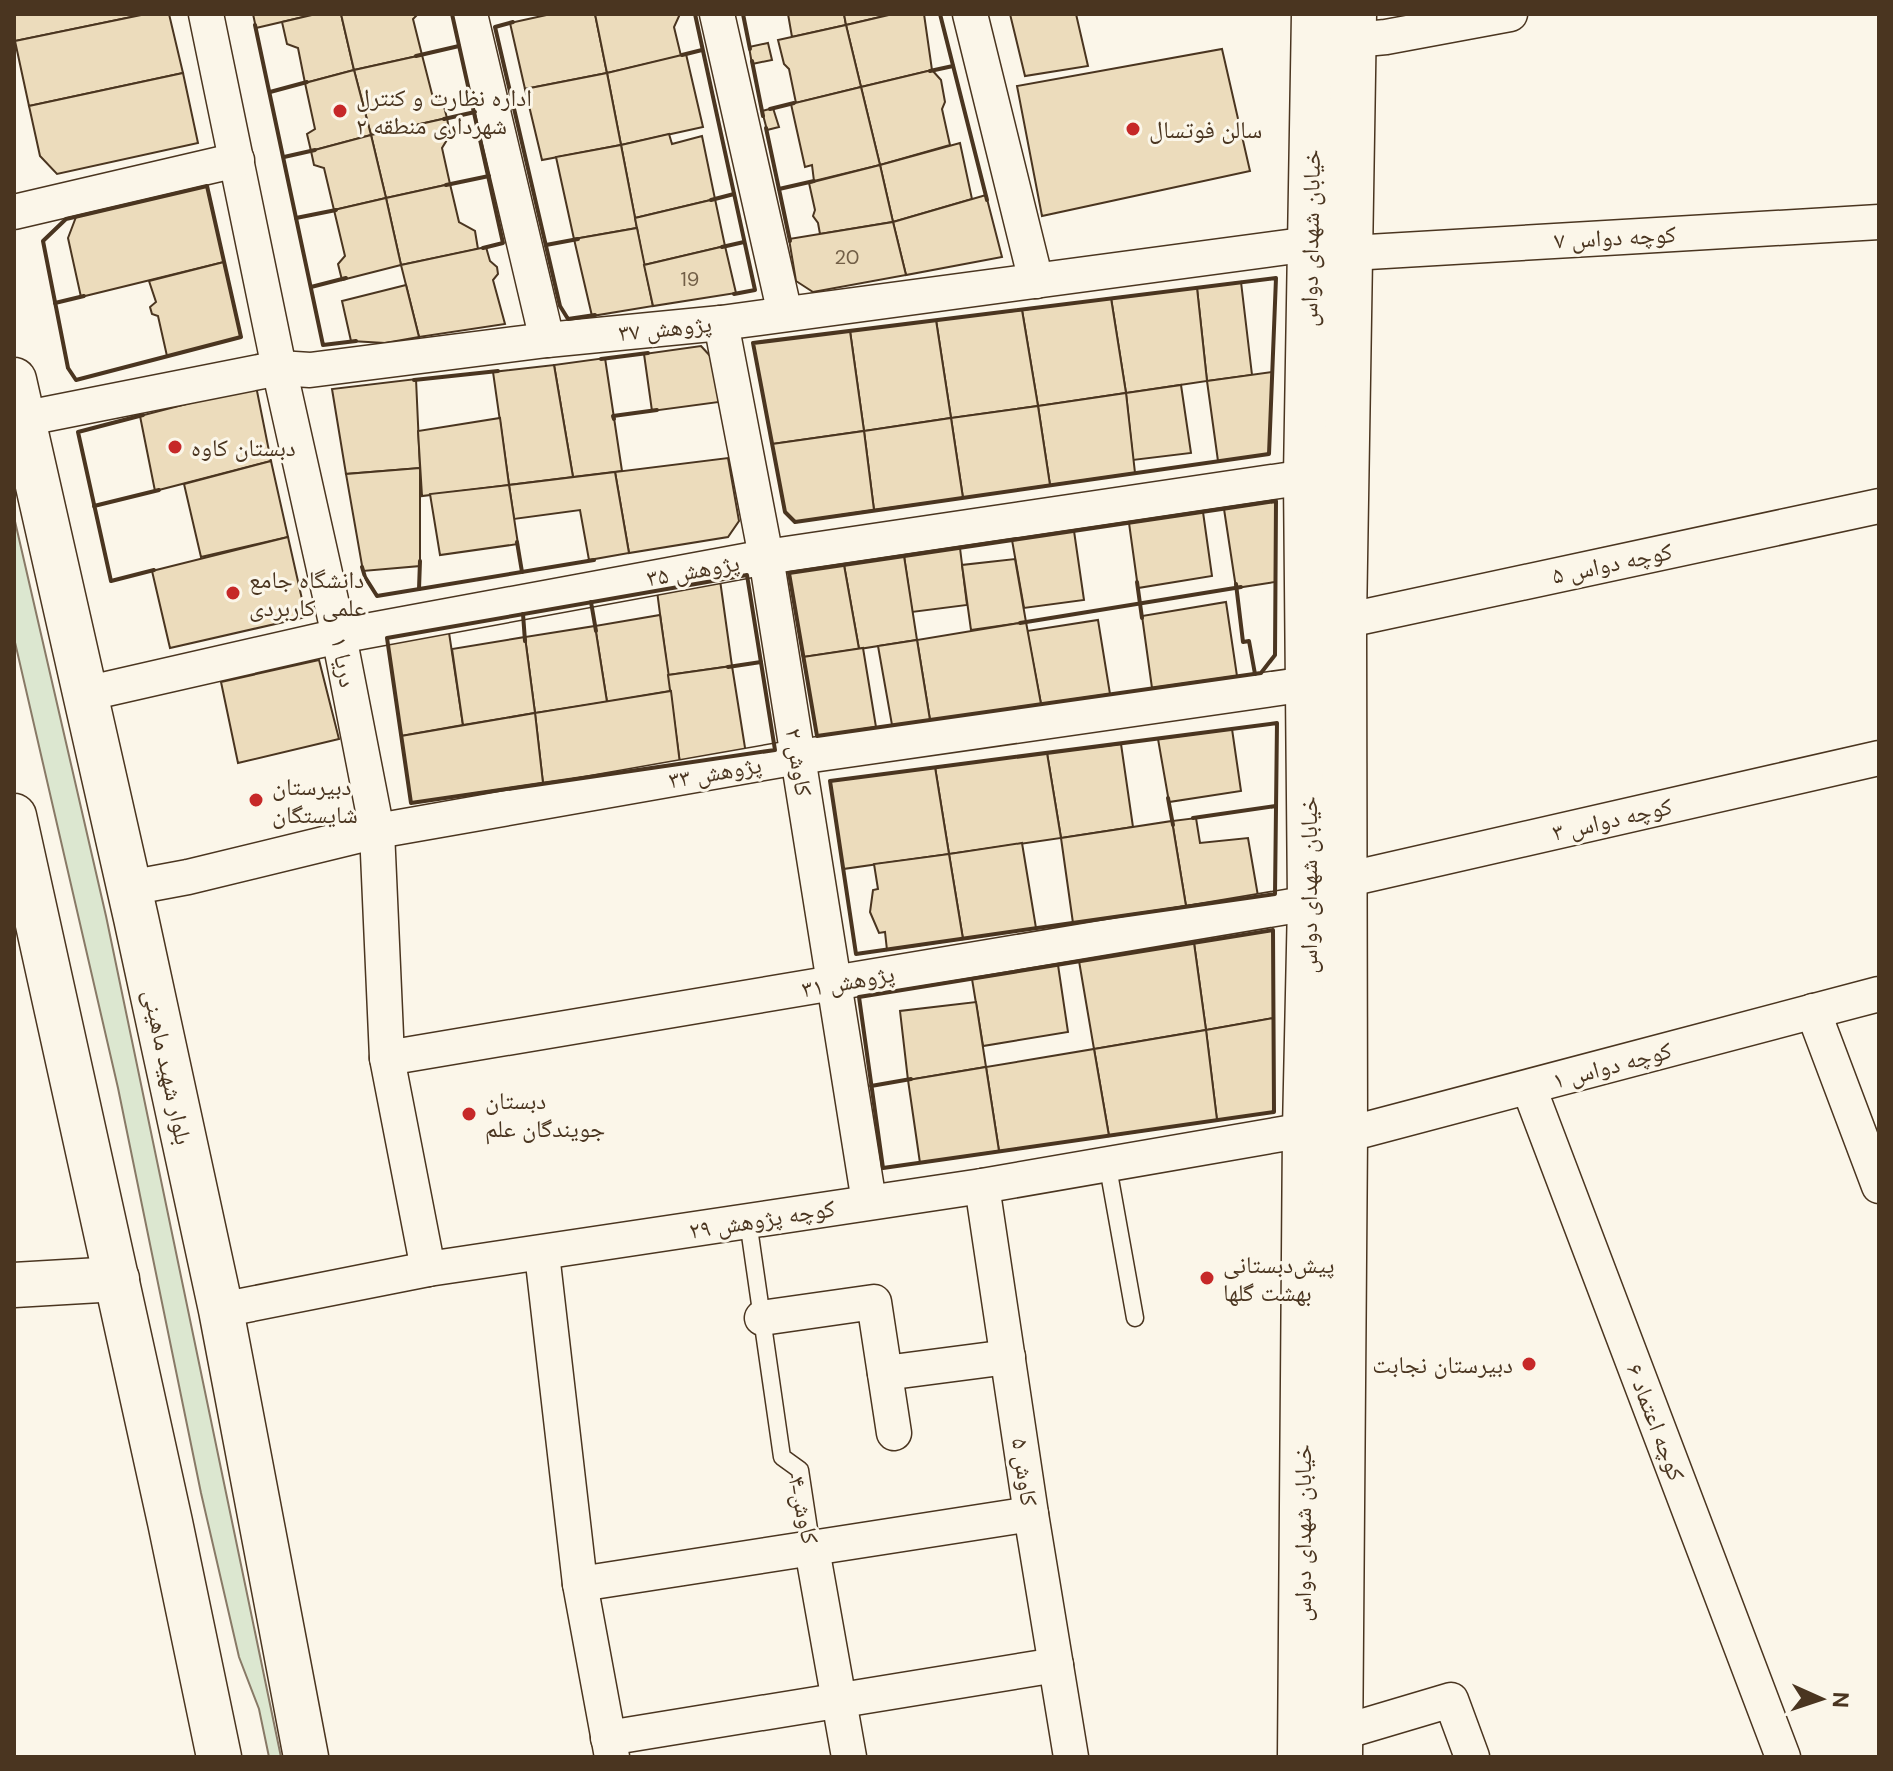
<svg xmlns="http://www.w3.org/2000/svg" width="1893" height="1771" font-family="'DM Sans','Noto Naskh Arabic',sans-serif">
<rect width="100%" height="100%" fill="#fbf6e9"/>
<!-- green -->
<path fill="#dce7d0" stroke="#887966" stroke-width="2" d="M14,517L106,916L281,1757H269L259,1709L239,1657L201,1493L118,1088L14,638Z"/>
<!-- building -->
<g fill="#ecdcbc" stroke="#4a3520" stroke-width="2">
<path d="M14,14H146L15,41Z"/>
<path d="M146,14H169L183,73L29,106L15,41Z"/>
<path d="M253,14H316L256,28Z"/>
<path d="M316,14H341L354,70L305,83L298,48L287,44L282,22Z"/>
<path d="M341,14H418L413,19L422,55L354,70Z"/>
<path d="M551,14H595L607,73L525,89L510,23Z"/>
<path d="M595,14H680L674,27L681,56L607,73Z"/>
<path d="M788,14H844L846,25L792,37Z"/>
<path d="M844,14H893L846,25Z"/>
<path d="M893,14H924L932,70L861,87L846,25Z"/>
<path d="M1010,14H1076L1088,66L1025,76Z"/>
<path d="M846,25L861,87L796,103L789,69L784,64L778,40Z"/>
<path d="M768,43L772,60L752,64L749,47Z"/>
<path d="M1222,49L1250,171L1042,216L1017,86Z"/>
<path d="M686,54L703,127L621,145L607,73Z"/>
<path d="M422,55L432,94L443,103L447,118L371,135L354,70Z"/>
<path d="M354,70L371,135L311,151L307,134L315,129L305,83Z"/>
<path d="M932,70L941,80L945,102L942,109L950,145L880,165L861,87Z"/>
<path d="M183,73L198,143L57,174L40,156L29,106Z"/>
<path d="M607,73L621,145L542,160L525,89Z"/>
<path d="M861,87L880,165L814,181L812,165L805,167L791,104Z"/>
<path d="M773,108L779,127L767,130L762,111Z"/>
<path d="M447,118L450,135L442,148L450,184L386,198L371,135Z"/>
<path d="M669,134L672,144L702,136L715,199L635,218L621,145Z"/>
<path d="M371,135L386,198L334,210L324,168L314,165L311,151Z"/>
<path d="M960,143L972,199L893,222L880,165Z"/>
<path d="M621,145L637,228L574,239L556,157Z"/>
<path d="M880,165L893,222L820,234L818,223L813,216L815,210L809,183Z"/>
<path d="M450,184L459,222L475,231L478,249L401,265L386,198Z"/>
<path d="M207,186L224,262L81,297L68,238L76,217Z"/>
<path d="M986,195L1002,257L906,275L893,222Z"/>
<path d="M386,198L401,265L342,280L338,264L345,256L334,210Z"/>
<path d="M715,199L725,246L644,265L635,218Z"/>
<path d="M893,222L906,275L813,292L796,281L789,239Z"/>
<path d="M637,228L653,306L592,316L574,239Z"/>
<path d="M725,246L736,293L653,306L644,265Z"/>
<path d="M486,247L490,261L497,267L498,274L493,280L505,324L419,337L401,265Z"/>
<path d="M224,262L241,337L167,356L158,316L152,314L150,307L156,302L149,281Z"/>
<path d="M1241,282L1252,375L1207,381L1197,288Z"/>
<path d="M406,285L419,337L385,343L351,341L342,301Z"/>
<path d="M1197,288L1207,381L1126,393L1111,298Z"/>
<path d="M1111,298L1126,393L1038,406L1022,310Z"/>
<path d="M1022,310L1038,406L951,418L936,320Z"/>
<path d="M936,320L951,418L864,431L850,331Z"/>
<path d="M850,331L864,431L772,444L753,343Z"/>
<path d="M701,346L712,358L719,402L652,411L644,354Z"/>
<path d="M605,358L622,471L573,477L554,365Z"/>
<path d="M554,365L573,477L509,485L493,372Z"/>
<path d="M1272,372L1269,454L1218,461L1207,381Z"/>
<path d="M416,379L420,468L346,474L332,389Z"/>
<path d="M1181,385L1191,453L1133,460L1126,393Z"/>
<path d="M256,386L271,461L155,491L140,416Z"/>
<path d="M1126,393L1135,473L1050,485L1038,406Z"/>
<path d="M1038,406L1050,485L963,498L951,418Z"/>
<path d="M500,418L509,485L422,496L418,431Z"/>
<path d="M951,418L963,498L874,510L864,431Z"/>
<path d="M864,431L874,510L795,522L785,512L772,444Z"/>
<path d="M728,458L739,521L728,537L629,553L615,472Z"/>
<path d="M271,461L288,537L201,557L184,484Z"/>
<path d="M420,468V566L363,571L346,474Z"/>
<path d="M615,472L629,553L589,560L580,510L514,519L509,485Z"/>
<path d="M509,485L518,544L440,555L430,494Z"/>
<path d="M1276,501L1275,582L1236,588L1224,509Z"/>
<path d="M1203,512L1212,576L1138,588L1129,523Z"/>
<path d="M1074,531L1084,600L1024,608L1012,540Z"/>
<path d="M288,537L306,617L170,648L152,571Z"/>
<path d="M960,548L967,605L912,612L904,556Z"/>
<path d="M904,556L917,640L859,649L844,565Z"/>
<path d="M1015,559L1026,622L971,630L962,565Z"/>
<path d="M844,565L859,649L803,657L789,573Z"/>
<path d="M720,580L732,666L668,675L657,591Z"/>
<path d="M1226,602L1237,676L1152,688L1142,616Z"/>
<path d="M660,615L671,691L607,702L595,626Z"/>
<path d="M1098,620L1110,694L1041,704L1027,631Z"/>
<path d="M1026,622L1041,704L930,720L917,640Z"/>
<path d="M448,626L463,725L401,736L387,638Z"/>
<path d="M595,626L607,702L535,713L525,637Z"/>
<path d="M525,637L535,713L463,725L452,649Z"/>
<path d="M917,640L930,720L892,725L878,646Z"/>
<path d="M863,648L876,727L817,736L803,657Z"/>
<path d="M319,660L339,739L238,763L221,682Z"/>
<path d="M732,666L746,754L680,764L668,675Z"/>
<path d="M671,691L680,764L543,783L535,713Z"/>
<path d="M535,713L543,783L411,803L401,736Z"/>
<path d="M1232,729L1241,791L1169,802L1158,739Z"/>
<path d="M1121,744L1133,827L1061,838L1047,753Z"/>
<path d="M1047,753L1061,838L949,854L935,767Z"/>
<path d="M935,767L949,854L843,869L830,781Z"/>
<path d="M1196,818L1200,843L1248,838L1258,896L1186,906L1172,821Z"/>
<path d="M1172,821L1186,906L1073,923L1061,838Z"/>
<path d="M1022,843L1036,928L963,939L949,854Z"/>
<path d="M949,854L963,939L887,950L885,932L879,933L870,912L873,890L878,889L874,864Z"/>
<path d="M1273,930L1274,1018L1206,1030L1194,943Z"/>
<path d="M1194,943L1206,1030L1094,1049L1079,961Z"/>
<path d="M1058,965L1068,1032L983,1046L972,979Z"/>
<path d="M976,1002L986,1067L908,1080L900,1011Z"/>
<path d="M1274,1018V1112L1217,1120L1206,1030Z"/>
<path d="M1206,1030L1217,1120L1109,1136L1094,1049Z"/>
<path d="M1094,1049L1109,1136L999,1151L986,1067Z"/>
<path d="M986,1067L999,1151L920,1163L908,1080Z"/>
</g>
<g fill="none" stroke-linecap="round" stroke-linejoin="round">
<!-- lane casing -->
<g stroke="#4a3520" stroke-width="19">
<g id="lane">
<path d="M1107,1162L1135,1318"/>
<path d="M748,1221L782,1457L800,1470L812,1549"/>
</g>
</g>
<!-- street casing -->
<g stroke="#4a3520" stroke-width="37">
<g id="street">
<path d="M206,14L279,368L339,636L377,831L387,1058L428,1269"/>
<path d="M470,14L547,340"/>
<path d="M717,14L785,314"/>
<path d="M970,14L1036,281"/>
<path d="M1354,40L1386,37L1510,14"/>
<path d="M14,212L237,160"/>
<path d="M1351,253L1879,222"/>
<path d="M721,323L766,557L869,1202"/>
<path d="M22,419L279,368L310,370L547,340L721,323L1310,244"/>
<path d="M1344,621L1879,506"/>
<path d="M85,694L339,636L766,557L1306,477"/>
<path d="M1345,880L1879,758"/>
<path d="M129,888L188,877L377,831L798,757L1307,684"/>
<path d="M1813,1011L1879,1186"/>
<path d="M387,1058L1310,903"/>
<path d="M1529,1088L1783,1757"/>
<path d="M1345,1135L1879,994"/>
<path d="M982,1186L1031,1514L1071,1757"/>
<path d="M542,1254L580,1584L612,1757"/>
<path d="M221,1310L428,1269L982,1186L1305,1130"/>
<path d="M762,1318L874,1302L894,1433"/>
<path d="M885,1373L1008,1357"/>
<path d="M812,1549L849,1757"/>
<path d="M580,1584L1031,1514"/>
<path d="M1340,1733L1451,1700L1472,1757"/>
<path d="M608,1738L1056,1665"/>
</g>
</g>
<!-- secondary casing -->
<g stroke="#4a3520" stroke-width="47">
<g id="secondary">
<path d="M14,1285L117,1279"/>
<path d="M1300,1757L1305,1130L1310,903L1306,477L1314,14"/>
<path d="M1340,1757L1345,1135L1344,621L1354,14"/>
</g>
</g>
<!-- primary casing -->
<g stroke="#4a3520" stroke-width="47">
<g id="primary">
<path d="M14,380L136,918L221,1310L306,1757"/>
<path d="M14,816L170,1522L219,1757"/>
</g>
</g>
<!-- lane -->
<use href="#lane" stroke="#fbf6e9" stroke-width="16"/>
<!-- street -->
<use href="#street" stroke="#fbf6e9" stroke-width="34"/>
<!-- secondary -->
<use href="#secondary" stroke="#fbf6e9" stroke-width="44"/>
<!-- primary -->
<use href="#primary" stroke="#fbf6e9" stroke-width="44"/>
<!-- wall -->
<g stroke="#4a3520" stroke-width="4">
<path d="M452,14L503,243L483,248"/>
<path d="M695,14L755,290L734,294"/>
<path d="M743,14L750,49"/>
<path d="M940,14L987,200"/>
<path d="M513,22L495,27L560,306L568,319L595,315"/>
<path d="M255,25L323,345L356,341"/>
<path d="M682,55L702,50"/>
<path d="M416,56L459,46"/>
<path d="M752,61L763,116"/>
<path d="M930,71L953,66"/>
<path d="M270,92L307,82"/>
<path d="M770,109L794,103"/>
<path d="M444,119L475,112"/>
<path d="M766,128L790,241"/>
<path d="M284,157L315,150"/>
<path d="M446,185L489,176"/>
<path d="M207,186L241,337L76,380L68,368L43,241L66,219Z"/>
<path d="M779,189L814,181"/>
<path d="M711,200L734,194"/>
<path d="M296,218L336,210"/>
<path d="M546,245L578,239"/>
<path d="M722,247L744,242"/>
<path d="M1276,278L1269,454L795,522L785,512L753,343Z"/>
<path d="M311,287L346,278"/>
<path d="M55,303L84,296"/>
<path d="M601,359L648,353"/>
<path d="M414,380L498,371"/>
<path d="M143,415L78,432L111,581L154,570"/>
<path d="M614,419L613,416L657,410"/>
<path d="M1276,501L1275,655L1261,673L817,736L789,573Z"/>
<path d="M94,506L159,490"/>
<path d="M517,542L522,572"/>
<path d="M362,567L365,577L377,596L594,560"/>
<path d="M747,575L775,750L411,803L387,638Z"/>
<path d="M1137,582L1142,618"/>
<path d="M1236,584L1243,642L1249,641L1255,674"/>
<path d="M419,589L420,561"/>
<path d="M591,602L596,631"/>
<path d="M523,614L525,641"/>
<path d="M1020,623L1241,587"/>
<path d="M728,667L761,662"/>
<path d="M1277,723L1275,894L856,954L830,781Z"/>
<path d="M1168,798L1173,825"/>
<path d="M1193,818L1276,806"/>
<path d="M1273,930L1274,1112L883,1168L859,997Z"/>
<path d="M871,1086L911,1079"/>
</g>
</g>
<!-- markers -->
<g fill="#c62828" stroke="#fbf6e9" stroke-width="3">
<circle cx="340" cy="111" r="8"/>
<circle cx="1133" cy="129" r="8"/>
<circle cx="175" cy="447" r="8"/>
<circle cx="233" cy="593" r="8"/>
<circle cx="256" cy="800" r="8"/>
<circle cx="469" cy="1114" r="8"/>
<circle cx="1207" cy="1278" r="8"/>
<circle cx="1529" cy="1364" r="8"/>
</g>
<g text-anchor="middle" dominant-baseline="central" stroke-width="6" stroke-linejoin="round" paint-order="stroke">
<!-- number labels -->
<g font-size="20" fill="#725f47">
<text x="847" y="257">20</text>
<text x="690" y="279">19</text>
</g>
<!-- poi labels -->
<g font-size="24" fill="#4a3520" stroke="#fbf6e9" text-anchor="start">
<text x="356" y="97">اداره‌ نظارت و کنترل<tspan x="356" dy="28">شهرداری منطقه ۲</tspan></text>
<text x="1149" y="129">سالن فوتسال</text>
<text x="191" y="447">دبستان کاوه</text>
<text x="249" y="579">دانشگاه جامع<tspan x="249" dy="28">علمی کاربردی</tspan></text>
<text x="272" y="786">دبیرستان<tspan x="272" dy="28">شایستگان</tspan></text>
<text x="485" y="1100">دبستان<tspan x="485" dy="28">جویندگان علم</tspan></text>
<text x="1223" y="1264">پیش‌دبستانی<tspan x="1223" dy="28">بهشت گلها</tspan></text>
<text x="1513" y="1364" text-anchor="end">دبیرستان نجابت</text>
</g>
<!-- street labels -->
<g font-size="24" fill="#4a3520" stroke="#fbf6e9">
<text transform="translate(1615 237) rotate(-3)">کوچه دواس ۷</text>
<text transform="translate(1310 238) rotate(-89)">خیابان شهدای دواس</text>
<text transform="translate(665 328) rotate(-6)">پژوهش ۳۷</text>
<text transform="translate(1612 563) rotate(-12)">کوچه دواس ۵</text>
<text transform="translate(693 570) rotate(-10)">پژوهش ۳۵</text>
<text transform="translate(344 662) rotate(79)">دریا ۱</text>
<text transform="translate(799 762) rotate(81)">کاوش ۲</text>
<text transform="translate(715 772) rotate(-10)">پژوهش ۳۳</text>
<text transform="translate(1612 819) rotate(-13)">کوچه دواس ۳</text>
<text transform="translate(1308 885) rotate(-90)">خیابان شهدای دواس</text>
<text transform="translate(848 981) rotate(-10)">پژوهش ۳۱</text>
<text transform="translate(1612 1065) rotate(-15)">کوچه دواس ۱</text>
<text transform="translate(168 1067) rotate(78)">بلوار شهید ماهینی</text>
<text transform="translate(762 1219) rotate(-9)">کوچه پژوهش ۲۹</text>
<text transform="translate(1656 1422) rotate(69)">کوچه اعتماد ۶</text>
<text transform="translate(1025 1472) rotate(82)">کاوش ۵</text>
<text transform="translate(804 1510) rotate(78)">کاوش ۴</text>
<text transform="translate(1302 1533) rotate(-90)">خیابان شهدای دواس</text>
</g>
</g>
<!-- border -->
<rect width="1893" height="1771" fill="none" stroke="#4a3520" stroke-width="32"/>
<!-- north arrow -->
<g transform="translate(1821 1699) rotate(93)" stroke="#fbf6e9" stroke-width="6" paint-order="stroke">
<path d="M0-6L14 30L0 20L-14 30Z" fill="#4a3520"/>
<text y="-12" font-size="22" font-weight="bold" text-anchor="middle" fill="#4a3520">N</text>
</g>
</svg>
